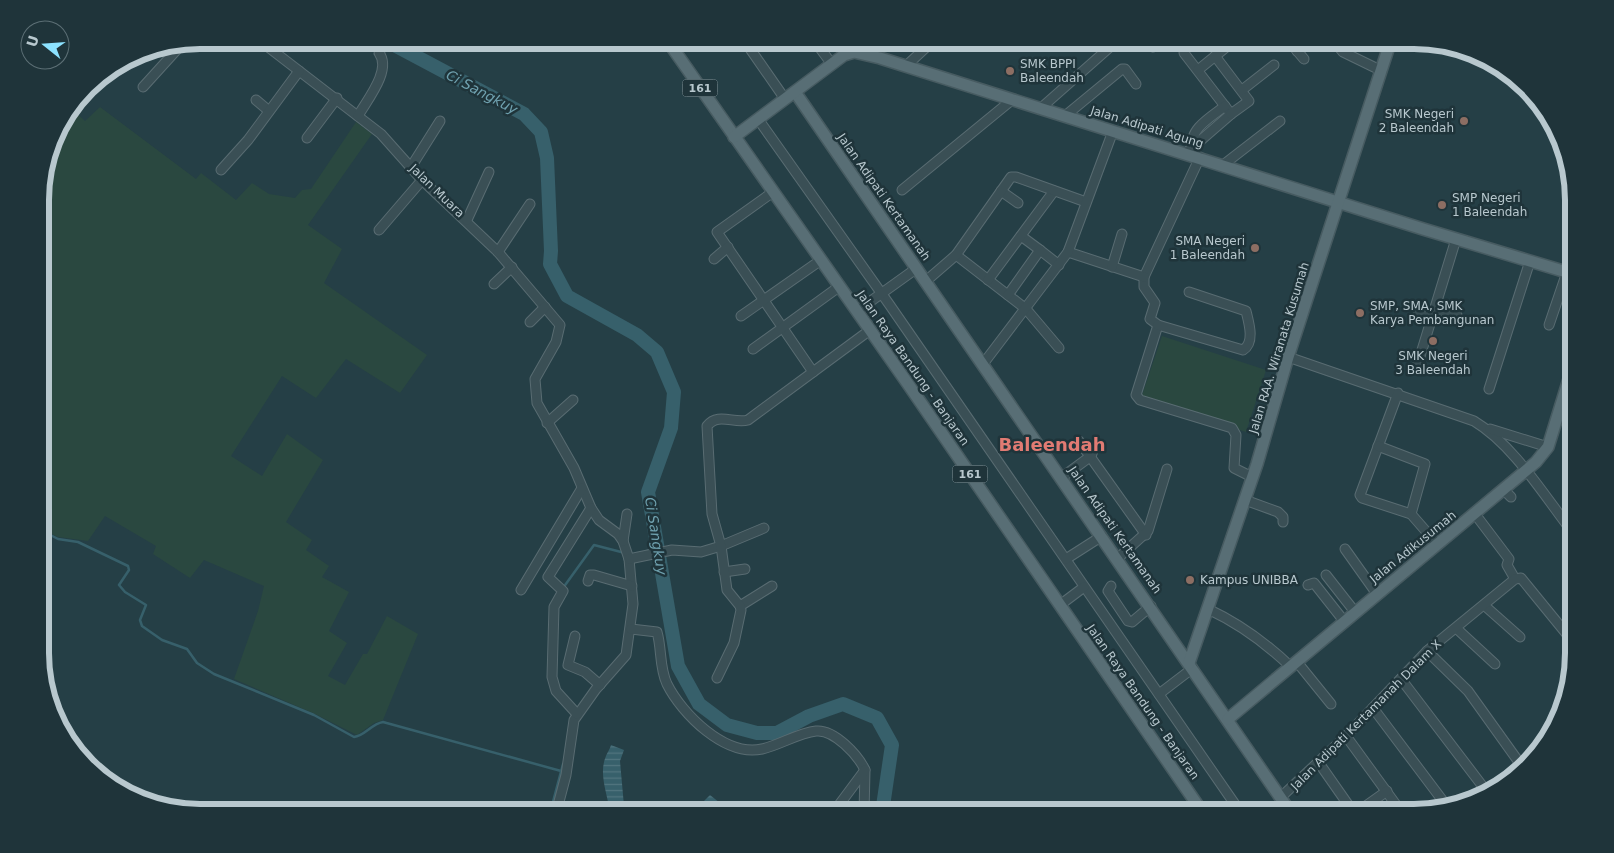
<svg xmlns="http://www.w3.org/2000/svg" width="1614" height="853" font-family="'DejaVu Sans',sans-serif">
<defs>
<pattern id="water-rules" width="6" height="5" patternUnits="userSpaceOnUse" patternTransform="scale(1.25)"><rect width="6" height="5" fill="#37606b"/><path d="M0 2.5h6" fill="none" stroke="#52757f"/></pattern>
</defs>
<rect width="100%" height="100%" fill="#253f46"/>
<!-- green -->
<g fill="#2a4840">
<path d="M100,107L196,179L201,173L236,200L252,183L269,194L295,198L302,190L311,189L356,122L372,134L308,225L342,249L324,283L427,355L400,393L346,359L316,398L282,376L231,456L262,476L287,434L323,460L286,522L312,540L306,550L329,566L322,577L349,592L329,631L347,643L328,676L345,685L363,654H367L387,616L418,634L383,720L374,723L357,735L315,714L234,679L258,611L264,586L204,560L190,578L153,554L156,546L105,516L88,541L58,537L41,529L40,189L56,129L72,109L85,121Z"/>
<path d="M1162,336L1266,370L1246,432L1141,398Z"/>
</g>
<!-- water -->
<g fill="url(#water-rules)">
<path d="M611,745L624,750L620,761L624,806L630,813H610C608,795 598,774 606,756C607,753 610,749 611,745Z"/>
<path d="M710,795L720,803L707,813H692Z"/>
</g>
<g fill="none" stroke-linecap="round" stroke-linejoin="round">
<!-- stream -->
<g stroke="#37606b" stroke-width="2.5">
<path d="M41,530L58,539L78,542L128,566L129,570L119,585L125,592L146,605L140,620L142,626L162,640L187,649L197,663L214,674L314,715L354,737C365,736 371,724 383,722L561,771"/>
<path d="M647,551L658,547"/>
<path d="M563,588L594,545L625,553"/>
<path d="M550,813L563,764"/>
</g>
<!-- river -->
<path stroke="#37606b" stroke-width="14" d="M385,40L524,114L541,132L547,158L551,251L550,264L567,296L637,335L657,352L674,392L671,428L648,492L678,666L699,704L727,725L757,733H777L809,716L843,704L877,718L892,745L882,813"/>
<!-- minor casing -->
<g stroke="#596c72" stroke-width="11">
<g id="minor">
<path d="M259,40L381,134L422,180L498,252L560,325L556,342L535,379L537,403L574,468L591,508L599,520L618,534L623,541L629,559L633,604L626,655L596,689L574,720L566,775L556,813"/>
<path d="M744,40L785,99"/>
<path d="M814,40L831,63"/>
<path d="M1148,40L1153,47"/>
<path d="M1288,40L1304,59"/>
<path d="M1333,40L1343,52L1382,71"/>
<path d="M1297,51L1311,40"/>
<path d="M854,52L868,40"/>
<path d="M1184,53L1231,114L1186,153"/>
<path d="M1215,56L1249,101L1231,114"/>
<path d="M906,66L934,40"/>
<path d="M1198,70L1235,40"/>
<path d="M143,87L182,44"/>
<path d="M1242,90L1274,65"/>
<path d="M256,100L269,111"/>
<path d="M1041,108L1118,40"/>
<path d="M358,116C367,100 392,70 379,53L385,40"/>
<path d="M1065,116L1122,69H1125L1136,84"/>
<path d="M758,119L889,304L1241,813"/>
<path d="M307,138L337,98"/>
<path d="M1194,146C1187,130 1214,115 1225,106"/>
<path d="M1200,157L1144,277V287L1155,303L1150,319L1158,325L1136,395L1140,400L1232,428L1236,435L1234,468L1252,477"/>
<path d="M1223,165L1280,121"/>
<path d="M411,167L440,121"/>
<path d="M221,170L248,140L299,71"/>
<path d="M902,190L1013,99"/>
<path d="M1001,191L1018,203"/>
<path d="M773,192L717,232L813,372"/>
<path d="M467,220L489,172"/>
<path d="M379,230L422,180"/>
<path d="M1021,236L1040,250"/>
<path d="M498,252L530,204"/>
<path d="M1068,252L1144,277"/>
<path d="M956,255L1026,309L1059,348"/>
<path d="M714,259L728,247"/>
<path d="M1112,267L1122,234"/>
<path d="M988,280L1054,191"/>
<path d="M926,281L956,255L1011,177H1016L1086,202"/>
<path d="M494,284L512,267"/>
<path d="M1008,295L1040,250L1059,265"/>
<path d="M1435,309L1457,315"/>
<path d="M857,311L917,268"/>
<path d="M1418,314L1432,318"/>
<path d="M741,316L821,260"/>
<path d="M530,322L545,307"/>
<path d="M1158,325L1243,350C1255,343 1249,323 1246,311L1189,292"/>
<path d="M1549,325L1567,272"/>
<path d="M753,349L840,286"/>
<path d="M1288,357L1474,421C1514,445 1545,497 1574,534"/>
<path d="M1418,363L1456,239"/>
<path d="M983,364L1068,252L1113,131"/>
<path d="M1489,389L1530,261"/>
<path d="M1398,393L1360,495L1362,498L1411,514"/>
<path d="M547,423L573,400"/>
<path d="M1490,429L1548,447"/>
<path d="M1079,441L1146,535"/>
<path d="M1378,446L1425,464L1411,514L1438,545"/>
<path d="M1061,478L1091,456L1095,446"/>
<path d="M1503,489L1511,497"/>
<path d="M1245,500L1278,512L1283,517V522"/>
<path d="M1475,514L1509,559L1507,565L1515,579"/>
<path d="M623,541L627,514"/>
<path d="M1345,549L1377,594"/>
<path d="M1118,558L1148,531L1167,469"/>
<path d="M629,559L672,550L701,552L721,546L764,528"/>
<path d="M1066,559L1102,536"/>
<path d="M724,572L745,569"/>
<path d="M1326,575L1355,612"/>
<path d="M588,581L590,575H594L632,586"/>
<path d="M1308,585L1314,583L1344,621"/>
<path d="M1111,586L1108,591L1128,621L1132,622L1151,606"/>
<path d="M521,590L582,488"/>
<path d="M1060,605L1084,587"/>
<path d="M740,606L772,586"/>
<path d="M1485,606L1520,637"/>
<path d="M1208,609C1238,623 1267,644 1291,667"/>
<path d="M1456,628L1495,664"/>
<path d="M631,629L657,632C662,649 659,667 667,684C682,714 725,757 762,749C780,745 798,733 816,731C834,729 858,755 865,770L864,813"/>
<path d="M575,636L568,665L585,672L600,685"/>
<path d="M1427,651L1468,691L1521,765"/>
<path d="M1297,662L1331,704"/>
<path d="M717,678L734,643L741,610L740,606L727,590L721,546L712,514L707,426C718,412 734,424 748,420L870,330"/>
<path d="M1401,679L1487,792"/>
<path d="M1159,694L1193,668"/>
<path d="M1373,708L1446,805"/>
<path d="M577,714L556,691L552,677L554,607L563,591L548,577L591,508"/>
<path d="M1346,736L1402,813"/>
<path d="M1319,763L1354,813"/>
<path d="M1281,797L1346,736L1427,651L1515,579L1521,578L1574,643"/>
<path d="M833,813L865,770"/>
<path d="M1356,813L1387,791"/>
</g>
</g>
<!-- major casing -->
<g stroke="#475b61" stroke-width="14">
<g id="major">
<path d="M667,40L908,384L1203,813"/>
<path d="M795,92L1291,813"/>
<path d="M734,137L844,55L854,52L880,58L1423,229L1573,274"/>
<path d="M1189,663L1257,464L1288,357L1391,40"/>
<path d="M1228,719L1536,462L1548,447L1573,366"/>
</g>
</g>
<!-- minor -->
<use href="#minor" stroke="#3a4f55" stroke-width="9"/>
<!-- major -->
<use href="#major" stroke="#586e75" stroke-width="11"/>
</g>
<!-- markers -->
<g fill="#8d6e63" stroke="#1f343a" stroke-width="2">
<circle cx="1010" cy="71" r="5"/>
<circle cx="1464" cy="121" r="5"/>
<circle cx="1442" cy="205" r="5"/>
<circle cx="1255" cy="248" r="5"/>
<circle cx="1360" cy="313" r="5"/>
<circle cx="1433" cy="341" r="5"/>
<circle cx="1190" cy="580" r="5"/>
</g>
<g text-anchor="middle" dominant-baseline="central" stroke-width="5" stroke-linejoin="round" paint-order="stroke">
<!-- shield labels -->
<g fill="#1f343a" stroke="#8a9ca2" stroke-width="1">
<rect x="682.5" y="79.5" width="35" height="17" rx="4"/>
<rect x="952.5" y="465.5" width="35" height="17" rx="4"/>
</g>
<g font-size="11" font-weight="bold" fill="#b8c8ce">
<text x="700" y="88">161</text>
<text x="970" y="474">161</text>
</g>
<!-- poi labels -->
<g font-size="12" fill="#b8c8ce" stroke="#1f343a" text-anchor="start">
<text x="1020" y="64">SMK BPPI<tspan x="1020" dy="14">Baleendah</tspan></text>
<text x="1454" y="114" text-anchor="end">SMK Negeri<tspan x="1454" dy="14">2 Baleendah</tspan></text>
<text x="1452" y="198">SMP Negeri<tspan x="1452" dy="14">1 Baleendah</tspan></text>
<text x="1245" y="241" text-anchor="end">SMA Negeri<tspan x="1245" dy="14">1 Baleendah</tspan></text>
<text x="1370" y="306">SMP, SMA, SMK<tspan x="1370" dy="14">Karya Pembangunan</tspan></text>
<text x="1433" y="356" text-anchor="middle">SMK Negeri<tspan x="1433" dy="14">3 Baleendah</tspan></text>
<text x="1200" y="580">Kampus UNIBBA</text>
</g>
<!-- street labels -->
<g font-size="12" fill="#b8c8ce" stroke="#1f343a">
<text transform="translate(1147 127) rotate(17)">Jalan Adipati Agung</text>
<text transform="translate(437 191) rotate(44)">Jalan Muara</text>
<text transform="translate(884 197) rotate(55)">Jalan Adipati Kertamanah</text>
<text transform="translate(1279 348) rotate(-73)">Jalan RAA. Wiranata Kusumah</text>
<text transform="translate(913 368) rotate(55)">Jalan Raya Bandung - Banjaran</text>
<text transform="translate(1115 530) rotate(55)">Jalan Adipati Kertamanah</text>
<text transform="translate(1413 547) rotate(-39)">Jalan Adikusumah</text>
<text transform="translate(1143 702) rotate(55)">Jalan Raya Bandung - Banjaran</text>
<text transform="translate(1366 715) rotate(-45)">Jalan Adipati Kertamanah Dalam X</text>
</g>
<!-- water labels -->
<g font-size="14" font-style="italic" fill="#6fa1af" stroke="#1f343a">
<text transform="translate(482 92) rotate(28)">Ci Sangkuy</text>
<text transform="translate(656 536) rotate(81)">Ci Sangkuy</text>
</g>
<!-- district labels -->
<g font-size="18" font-weight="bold" fill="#e17b73" stroke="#1f343a">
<text x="1052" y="444">Baleendah</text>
</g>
</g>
<!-- crop -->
<path d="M0 0H1614V853H0ZM200 49H1414A151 151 0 0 1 1565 200V653A151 151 0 0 1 1414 804H200A151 151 0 0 1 49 653V200A151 151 0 0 1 200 49Z" fill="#1f343a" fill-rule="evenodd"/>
<path fill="none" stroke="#b8c8ce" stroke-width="6" d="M200 49H1414A151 151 0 0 1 1565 200V653A151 151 0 0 1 1414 804H200A151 151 0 0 1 49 653V200A151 151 0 0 1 200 49Z"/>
<!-- north arrow -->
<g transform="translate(45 45) rotate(287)"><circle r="24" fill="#1f343a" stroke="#5c6f75"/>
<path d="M0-4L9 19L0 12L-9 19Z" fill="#8ce2ff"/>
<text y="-8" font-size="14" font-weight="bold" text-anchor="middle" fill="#b8c8ce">U</text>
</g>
</svg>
